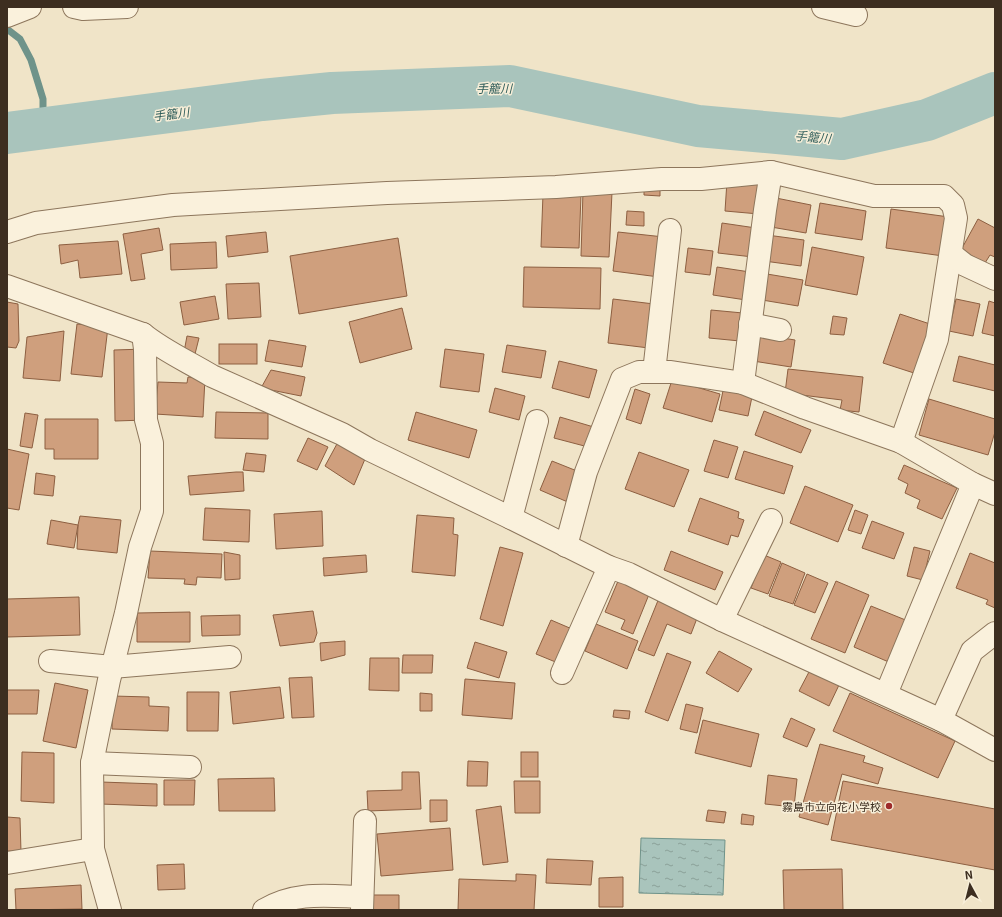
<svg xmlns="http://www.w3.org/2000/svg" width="1002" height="917" font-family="Georgia,'Noto Sans JP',serif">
<defs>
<pattern id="water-ripples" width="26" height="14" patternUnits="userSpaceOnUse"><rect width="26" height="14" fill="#a9c4bc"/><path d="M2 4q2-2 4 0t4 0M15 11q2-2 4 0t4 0" fill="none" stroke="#8ba098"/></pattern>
</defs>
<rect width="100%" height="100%" fill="#f0e4c8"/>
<!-- water -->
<path fill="url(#water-ripples)" stroke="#6f938a" d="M641,838L725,840L723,895L639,893Z"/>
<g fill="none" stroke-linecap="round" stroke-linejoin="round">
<!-- stream -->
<path stroke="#6f938a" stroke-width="7" d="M7,29L20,39L31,60L43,99V128"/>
<!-- river -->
<path stroke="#a9c4bc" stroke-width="42" d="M7,133L262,100L332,93L510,86L698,126L842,139L927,120L995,93"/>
</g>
<!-- building -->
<g fill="#cf9f7d" stroke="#8d5f41">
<path d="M727,181L762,185L759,214L725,211Z"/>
<path d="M644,189H660V196L644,195Z"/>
<path d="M583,191L612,192L609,257L581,256Z"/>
<path d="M543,194L581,195L579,248L541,247Z"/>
<path d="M776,198L811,205L806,233L771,227Z"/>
<path d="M820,203L866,211L862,240L815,233Z"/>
<path d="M891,209L949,217L943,256L886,248Z"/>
<path d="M627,211L644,212V226L626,225Z"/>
<path d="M978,219L995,228V257L990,255L985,263L961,250Z"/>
<path d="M722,223L756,228L753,257L718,253Z"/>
<path d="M159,228L163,250L141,254L145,279L131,281L123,234Z"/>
<path d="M266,232L268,252L228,257L226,236Z"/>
<path d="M618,232L664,237L659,277L613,271Z"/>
<path d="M767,235L804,240L801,266L764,261Z"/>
<path d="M398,238L407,296L299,314L290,256Z"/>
<path d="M118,241L122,274L80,278L78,260L61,264L59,245Z"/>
<path d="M216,242L217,268L171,270L170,244Z"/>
<path d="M812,247L864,257L857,295L805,285Z"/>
<path d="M688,248L713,251L710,275L685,272Z"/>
<path d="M524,267L601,268L600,309L523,307Z"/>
<path d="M717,267L750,272L746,300L713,295Z"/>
<path d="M767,274L803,280L798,306L762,300Z"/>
<path d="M259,283L261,317L228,319L226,284Z"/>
<path d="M215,296L219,319L184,325L180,302Z"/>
<path d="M613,299L654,304L649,348L608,343Z"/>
<path d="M956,299L980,304L973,336L949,331Z"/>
<path d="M989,301L995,303V336L982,333Z"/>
<path d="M7,302L18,304L19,341L16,348L7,347Z"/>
<path d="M402,308L412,349L360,363L349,322Z"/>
<path d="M711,310L743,313L740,341L709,338Z"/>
<path d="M900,314L933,325L917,374L883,363Z"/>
<path d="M833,316L847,318L844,335L830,334Z"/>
<path d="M77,324L108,327L102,377L71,374Z"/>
<path d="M64,331L60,381L23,378L27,337Z"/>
<path d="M758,334L795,340L791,367L753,361Z"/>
<path d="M187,336L199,338L195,354L184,352Z"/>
<path d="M269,340L306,346L302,367L265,361Z"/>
<rect x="219" y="344" width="38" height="20"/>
<path d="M507,345L546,351L541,378L502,372Z"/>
<path d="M145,349L146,420L115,421L114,350Z"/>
<path d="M445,349L484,354L479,392L440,387Z"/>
<path d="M959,356L995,365V391L953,381Z"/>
<path d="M559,361L597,370L589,398L552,388Z"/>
<path d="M788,369L863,377L859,412L840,410L842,400L785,393Z"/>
<path d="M271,370L305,377L301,396L261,388Z"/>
<path d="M188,377L205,378L203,417L155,414L158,382L187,383Z"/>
<path d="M672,380L720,394L712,422L663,408Z"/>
<path d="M724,386L753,392L748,416L719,410Z"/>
<path d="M495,388L525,396L519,420L489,412Z"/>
<path d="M635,389L650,394L641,424L626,419Z"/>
<path d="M929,399L995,419V432L988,455L919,435Z"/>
<path d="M764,411L811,430L801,453L755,435Z"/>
<path d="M216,412L268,413V439L215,438Z"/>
<path d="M416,412L477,430L469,458L408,440Z"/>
<path d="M25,413L38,415L32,448L20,446Z"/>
<path d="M560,417L597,428L592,448L554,438Z"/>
<path d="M45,419H98V459H54V449H45Z"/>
<path d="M308,438L328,447L317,470L297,461Z"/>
<path d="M714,440L738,447L728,478L704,471Z"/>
<path d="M338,442L365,459L354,485L325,466Z"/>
<path d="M7,449L29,454L19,510L7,508Z"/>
<path d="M744,451L793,466L784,494L735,479Z"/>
<path d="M639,452L689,470L674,507L625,489Z"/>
<path d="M246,453L266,455L264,472L243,470Z"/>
<path d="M552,461L582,473L570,503L540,490Z"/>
<path d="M904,465L957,488L942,519L917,508L920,500L905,493L908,484L898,479Z"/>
<path d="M236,472H243L244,491L190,495L188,476Z"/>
<path d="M36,473L55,476L53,496L34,494Z"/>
<path d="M805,486L853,505L838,542L790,523Z"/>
<path d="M700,498L739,512L738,518L744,520L738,537L731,535L728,545L688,531Z"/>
<path d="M205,508L250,510L249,542L203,540Z"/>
<path d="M855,510L868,515L861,534L848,530Z"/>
<path d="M322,511L323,546L276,549L274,514Z"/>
<path d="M417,515L454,518L453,534L458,535L455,576L412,572Z"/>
<path d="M80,516L121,520L117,553L77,549L78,525Z"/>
<path d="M51,520L78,525L74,548L47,544Z"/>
<path d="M872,521L904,533L894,559L862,548Z"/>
<path d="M500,547L523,553L503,626L480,619Z"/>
<path d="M914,547L930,551L923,580L907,576Z"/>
<path d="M150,551L222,554L221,578L197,577L196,585L184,584L185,579L148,578Z"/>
<path d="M671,551L723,572L715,590L664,570Z"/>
<path d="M224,552L240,555V579L225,580Z"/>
<path d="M970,553L995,563V608L986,604L988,600L956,588Z"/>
<path d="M366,555L367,572L324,576L323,558Z"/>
<path d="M764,555L781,562L768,594L751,588Z"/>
<path d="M782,563L805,573L793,604L769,596Z"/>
<path d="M621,574L652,587L633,634L621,629L625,620L605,612Z"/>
<path d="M807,574L828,583L815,613L794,605Z"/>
<path d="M836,581L869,595L845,653L811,639Z"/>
<path d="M79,597L80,635L7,637V599Z"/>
<path d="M659,598L699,613L691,634L667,624L654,656L638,650Z"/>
<path d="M871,606L908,621L891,663L854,647Z"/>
<path d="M313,611L317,633L314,642L280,646L273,615Z"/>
<path d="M190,612V642H137V613Z"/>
<path d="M240,615V635L202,636L201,616Z"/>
<path d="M551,620L572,629L558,663L536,654Z"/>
<path d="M596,624L638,641L627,669L585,651Z"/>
<path d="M345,641V655L321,661L320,643Z"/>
<path d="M475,642L507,652L499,678L467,668Z"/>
<path d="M719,651L752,669L738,692L706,673Z"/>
<path d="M667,653L691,662L668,721L645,712Z"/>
<path d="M403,655H433L432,673H402Z"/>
<path d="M370,658H399V691L369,690Z"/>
<path d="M810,670L839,685L829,706L799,691Z"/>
<path d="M312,677L314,717L292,718L289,678Z"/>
<path d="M465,679L515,683L512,719L462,715Z"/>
<path d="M55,683L88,690L76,748L43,741Z"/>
<path d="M280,687L284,718L233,724L230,692Z"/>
<path d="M7,690H39L37,714H7Z"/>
<path d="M187,692H219L218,731H187Z"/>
<path d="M420,693L432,694V711H420Z"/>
<path d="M850,693L955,741L938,778L833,731Z"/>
<path d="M113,696L149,697V706L169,707L168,731L112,729Z"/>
<path d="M686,704L703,708L697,733L680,729Z"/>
<path d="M614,710L630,711L629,719L613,717Z"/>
<path d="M791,718L815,729L807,747L783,737Z"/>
<path d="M703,720L759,734L751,767L695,753Z"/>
<path d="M820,744L865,756L863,762L883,768L878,784L842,774L828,825L799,817Z"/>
<path d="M22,752L54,753V803L21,801Z"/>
<rect x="521" y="752" width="17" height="25"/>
<path d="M468,761L488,762L487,786H467Z"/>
<path d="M402,772H419L421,809L368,811L367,791L402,790Z"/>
<path d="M768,775L797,779L794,807L765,804Z"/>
<path d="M274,778L275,811H219L218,779Z"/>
<path d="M164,780H195L194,805H164Z"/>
<path d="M514,781H540V813H515Z"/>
<path d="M843,781L995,809V870L831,840Z"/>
<path d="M101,782L157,784V806L100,804Z"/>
<path d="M430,800H447V821L430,822Z"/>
<path d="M501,806L508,862L483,865L476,810Z"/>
<path d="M708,810L726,812L724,823L706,821Z"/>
<path d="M742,814L754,816L753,825L741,824Z"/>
<path d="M7,817L20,818L21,852L7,851Z"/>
<path d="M450,828L453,870L381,876L377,834Z"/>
<path d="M547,859L593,861L591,885L546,883Z"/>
<path d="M184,864L185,889L158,890L157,865Z"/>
<path d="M842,869L843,910H784L783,870Z"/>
<path d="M516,874L536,875L534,910H458L459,879L516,881Z"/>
<path d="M623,877V907H599V878Z"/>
<path d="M81,885L82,909L16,910L15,889Z"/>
<path d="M371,895H399V910H372Z"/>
</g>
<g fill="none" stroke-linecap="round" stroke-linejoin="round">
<!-- minor casing -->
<g stroke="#8d765c" stroke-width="24">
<g id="minor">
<path d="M74,7L83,9L127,7"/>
<path d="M823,7L856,15"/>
<path d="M7,16L30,7"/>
<path d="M7,232L36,223L173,205L387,193L556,187L662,179H701L771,172L874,196H944L953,205L956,218L937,339L901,442"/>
<path d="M951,254L965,265L995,279"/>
<path d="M7,286L143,334C164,351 189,362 212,376L342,434L370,450L511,518L609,567L629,574L722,620L941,720L995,750"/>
<path d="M750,324L780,330"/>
<path d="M654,372L670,230"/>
<path d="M743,383L765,210L771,172"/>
<path d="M511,518L537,421"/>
<path d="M566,546L586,472L622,379L639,372H671L743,383L805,408L901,442L973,484L995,494"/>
<path d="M722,620L771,520"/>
<path d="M50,661L112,667L230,657"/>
<path d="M562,673L609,567"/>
<path d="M886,694L973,484"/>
<path d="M941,720L972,651L995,633"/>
<path d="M92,763L190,767"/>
<path d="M7,863L93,849"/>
<path d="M110,910L93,849L92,763L109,680L126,613L140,547L152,511V443L146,420L145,349L143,334"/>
<path d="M264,910C296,891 327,896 362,897"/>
<path d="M362,910L365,821"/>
</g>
</g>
<!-- minor -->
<use href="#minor" stroke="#faf1dc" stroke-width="22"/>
</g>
<!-- markers -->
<circle fill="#9e2a2b" stroke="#f7eed8" stroke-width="1.5" cx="889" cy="806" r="4"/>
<g text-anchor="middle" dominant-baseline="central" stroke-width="3" stroke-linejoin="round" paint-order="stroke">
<!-- poi labels -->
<g font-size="11" fill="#3d2e20" stroke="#f7eed8" text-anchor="end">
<text x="881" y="806">霧島市立向花小学校</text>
</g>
<!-- water labels -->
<g font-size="12" font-style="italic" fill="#2f5d5a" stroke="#f7eed8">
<text x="494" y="87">手籠川</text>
<text transform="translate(171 113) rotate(-7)">手籠川</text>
<text transform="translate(813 136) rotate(5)">手籠川</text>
</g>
</g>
<!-- border -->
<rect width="1002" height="917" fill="none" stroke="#3d2e20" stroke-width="16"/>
<!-- north arrow -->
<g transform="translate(970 885) rotate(353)" stroke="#f7eed8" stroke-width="3" paint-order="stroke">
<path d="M0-3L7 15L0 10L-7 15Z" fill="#3d2e20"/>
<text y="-6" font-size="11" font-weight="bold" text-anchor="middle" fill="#3d2e20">N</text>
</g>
</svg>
